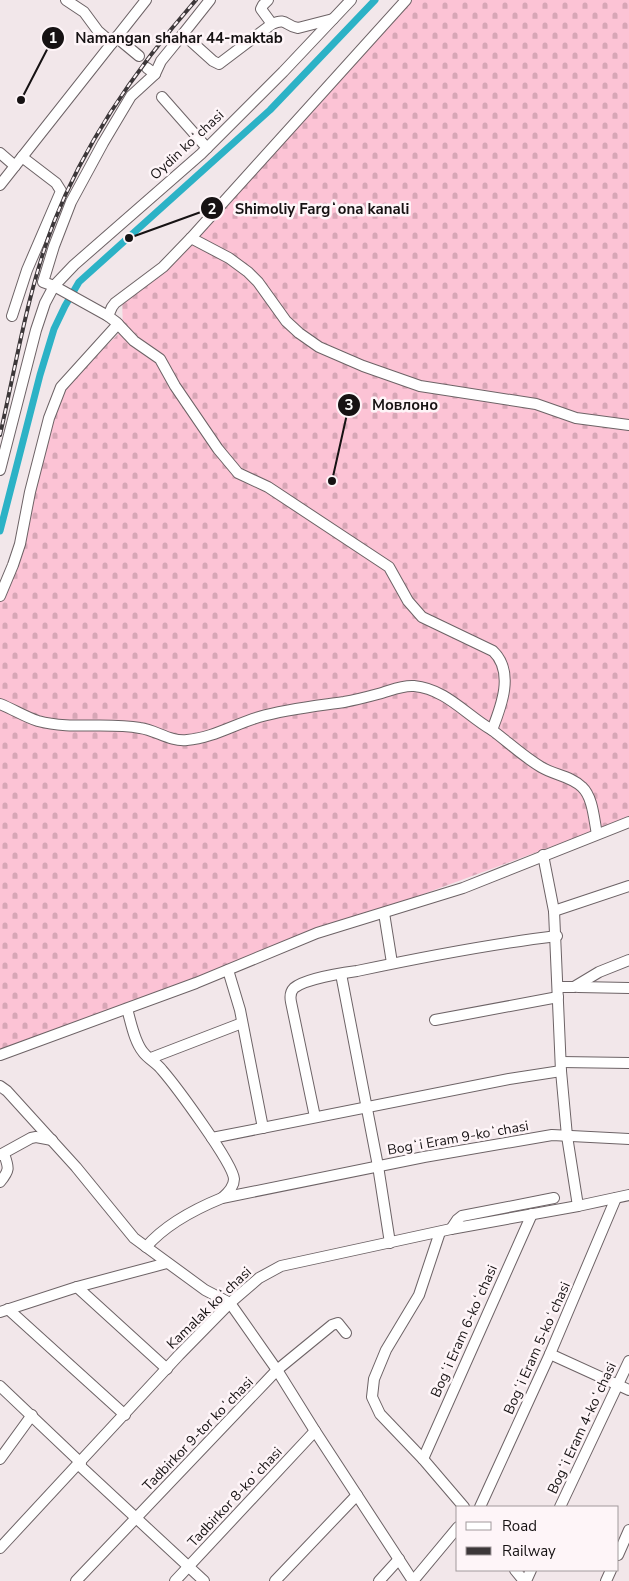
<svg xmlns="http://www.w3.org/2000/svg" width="629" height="1581" font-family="'Nunito Sans',sans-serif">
<defs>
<pattern id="cemetery-stones" width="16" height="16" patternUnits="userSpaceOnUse" patternTransform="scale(1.25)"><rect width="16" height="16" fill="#fcc3d5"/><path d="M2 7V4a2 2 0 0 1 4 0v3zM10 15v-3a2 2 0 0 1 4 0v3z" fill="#d7a6b6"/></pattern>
</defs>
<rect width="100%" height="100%" fill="#f2e7ea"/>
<!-- cemetery -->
<path fill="url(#cemetery-stones)" d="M412,0H629V818L272,950L0,1057V594L20,557L49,404L123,329L122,301L157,278L191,246Z"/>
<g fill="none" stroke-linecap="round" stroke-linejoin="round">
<!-- canal -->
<path stroke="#2cb2c6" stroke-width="7" d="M0,531L40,375L54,329L65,306L79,282L270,110L375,0"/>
<!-- minor casing -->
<g stroke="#6d6366" stroke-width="12">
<g id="minor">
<path d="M66,0L84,12L98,31L112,43"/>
<path d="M210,0L183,34L213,61L219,64L272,24C287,17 285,26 298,28L333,19"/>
<path d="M268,0L263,5L261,9L272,24"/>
<path d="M116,37L139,56"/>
<path d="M155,74L161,61L183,34"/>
<path d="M162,97L207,148"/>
<path d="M0,153L15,166"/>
<path d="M0,185L146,0"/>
<path d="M191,238L229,258L248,272L258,282L286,321L299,333L319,347L363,366L420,386L536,404L576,418L629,425"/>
<path d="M12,316L27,270L61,191L56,183L22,157"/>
<path d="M108,316L54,286L43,282L54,246L71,202L103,143L131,96L155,74L147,68"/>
<path d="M0,470L36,330L45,303L54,286L74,265L201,154L283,72L351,0"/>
<path d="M0,596L13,565L20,544L30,492L49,418L61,387L118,324"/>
<path d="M0,704C13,709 25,717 38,721C71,730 107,722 140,728C156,730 170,742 187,740C212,738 235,724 259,717C286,709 316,706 344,702C355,700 367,697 378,694C390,691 401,685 414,686C446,689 466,715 492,730C501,707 515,672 493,651L422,617L408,601L389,567L268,487L238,473L218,449L175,386L160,359L134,341L116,322L108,316L112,307L115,303L163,267L191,238L406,0"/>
<path d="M492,730C508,742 524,757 541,767C554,775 571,776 582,787C593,797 594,820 597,834"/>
<path d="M543,855L554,911L561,1071L567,1136L578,1206"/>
<path d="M554,911L629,886"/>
<path d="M384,913L392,963"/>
<path d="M228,970L240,1010L263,1128"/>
<path d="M341,974L378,1166L390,1243"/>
<path d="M558,987H574L599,972L629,960"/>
<path d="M578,987L629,988"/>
<path d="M127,1009C131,1022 134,1041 143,1052C148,1059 157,1063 162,1070C175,1085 233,1163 234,1179C234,1187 228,1193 222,1198"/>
<path d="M435,1020L558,997"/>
<path d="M0,1055L196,983L317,933L463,888L629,822"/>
<path d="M151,1058L242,1023"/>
<path d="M561,1062L629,1063"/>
<path d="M0,1086L7,1091L76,1167L134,1238L205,1290L230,1303L277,1370L315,1431L413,1581"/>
<path d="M315,1117L291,1002C290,997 290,992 294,988C305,979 342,973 357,971C423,957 490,944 557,936"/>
<path d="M212,1138L509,1079L561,1071"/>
<path d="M0,1155L31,1138L36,1137L52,1140"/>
<path d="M0,1182C10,1170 9,1168 4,1154"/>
<path d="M451,1229L457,1220L462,1216L554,1198"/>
<path d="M440,1232L419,1295L386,1350L374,1379L372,1397L380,1414L423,1459L464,1507"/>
<path d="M146,1247C166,1224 195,1209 222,1198L424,1157L552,1135L629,1139"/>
<path d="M77,1287L167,1369"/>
<path d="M8,1309L125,1415"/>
<path d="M0,1312L77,1287L167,1263"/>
<path d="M550,1354L629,1390"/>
<path d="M0,1386L81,1463"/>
<path d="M0,1459L32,1415"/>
<path d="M423,1459L532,1214"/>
<path d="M79,1465L204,1581"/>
<path d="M480,1507L550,1354L616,1198"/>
<path d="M560,1507L629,1361"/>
<path d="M0,1548L179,1355L230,1303L259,1278L281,1266L451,1229L578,1206L629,1195"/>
<path d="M618,1555L629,1530"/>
<path d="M515,1570L524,1581"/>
<path d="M76,1581L277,1370L332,1325L338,1323L346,1333"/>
<path d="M175,1581L315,1431"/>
<path d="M275,1581L357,1495"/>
<path d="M379,1581L399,1559"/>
<path d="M413,1581L458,1527"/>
<path d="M526,1581L531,1570"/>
<path d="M606,1581L611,1570"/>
</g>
</g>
<!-- minor -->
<use href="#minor" stroke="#fff" stroke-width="10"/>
<!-- rail casing -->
<g stroke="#3c3739" stroke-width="4">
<path id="rail" d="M0,435C16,365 28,289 54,222C86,140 138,66 196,0"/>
</g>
<!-- rail -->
<use href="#rail" stroke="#fef5f8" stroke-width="2" stroke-dasharray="5.5" stroke-linecap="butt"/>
</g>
<g text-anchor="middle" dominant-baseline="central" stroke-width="5" stroke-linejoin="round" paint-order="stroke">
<!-- street labels -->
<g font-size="14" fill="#161213" stroke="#fef5f8">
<text transform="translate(187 145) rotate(-43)">Oydin koʻchasi</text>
<text transform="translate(458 1138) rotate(-10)">Bogʻi Eram 9-koʻchasi</text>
<text transform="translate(209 1308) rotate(-44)">Kamalak koʻchasi</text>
<text transform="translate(464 1331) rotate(-66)">Bogʻi Eram 6-koʻchasi</text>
<text transform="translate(537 1348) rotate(-66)">Bogʻi Eram 5-koʻchasi</text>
<text transform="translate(582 1428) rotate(-65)">Bogʻi Eram 4-koʻchasi</text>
<text transform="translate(198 1434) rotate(-46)">Tadbirkor 9-tor koʻchasi</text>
<text transform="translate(235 1497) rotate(-47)">Tadbirkor 8-koʻchasi</text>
</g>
</g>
<!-- callouts -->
<path fill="none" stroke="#161213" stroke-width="2" d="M21 100L53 38M129 238L212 208M332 481L349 405"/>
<g fill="#161213" stroke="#fef5f8" stroke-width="2">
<circle cx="21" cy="100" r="5"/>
<circle cx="129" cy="238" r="5"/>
<circle cx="332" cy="481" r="5"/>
<circle cx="53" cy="38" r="12"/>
<circle cx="212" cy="208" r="12"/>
<circle cx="349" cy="405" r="12"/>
</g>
<g font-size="15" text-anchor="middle" font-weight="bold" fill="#fff">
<text x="53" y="43">1</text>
<text x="212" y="214">2</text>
<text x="349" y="410">3</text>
</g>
<g font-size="15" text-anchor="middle" font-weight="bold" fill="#161213" stroke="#fef5f8" stroke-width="5" stroke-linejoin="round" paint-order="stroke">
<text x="179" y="43">Namangan shahar 44-maktab</text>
<text x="322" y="214">Shimoliy Fargʻona kanali</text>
<text x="405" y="410">Мовлоно</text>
</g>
<!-- legend -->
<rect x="456" y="1506" width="162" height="65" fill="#fef5f8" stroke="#a19a9c"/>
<rect x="466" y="1522" width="25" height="8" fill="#ffffff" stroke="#a19a9c"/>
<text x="502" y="1531" font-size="15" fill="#161213">Road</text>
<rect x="466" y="1547" width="25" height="8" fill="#3c3739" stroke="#a19a9c"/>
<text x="502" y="1556" font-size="15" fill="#161213">Railway</text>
</svg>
